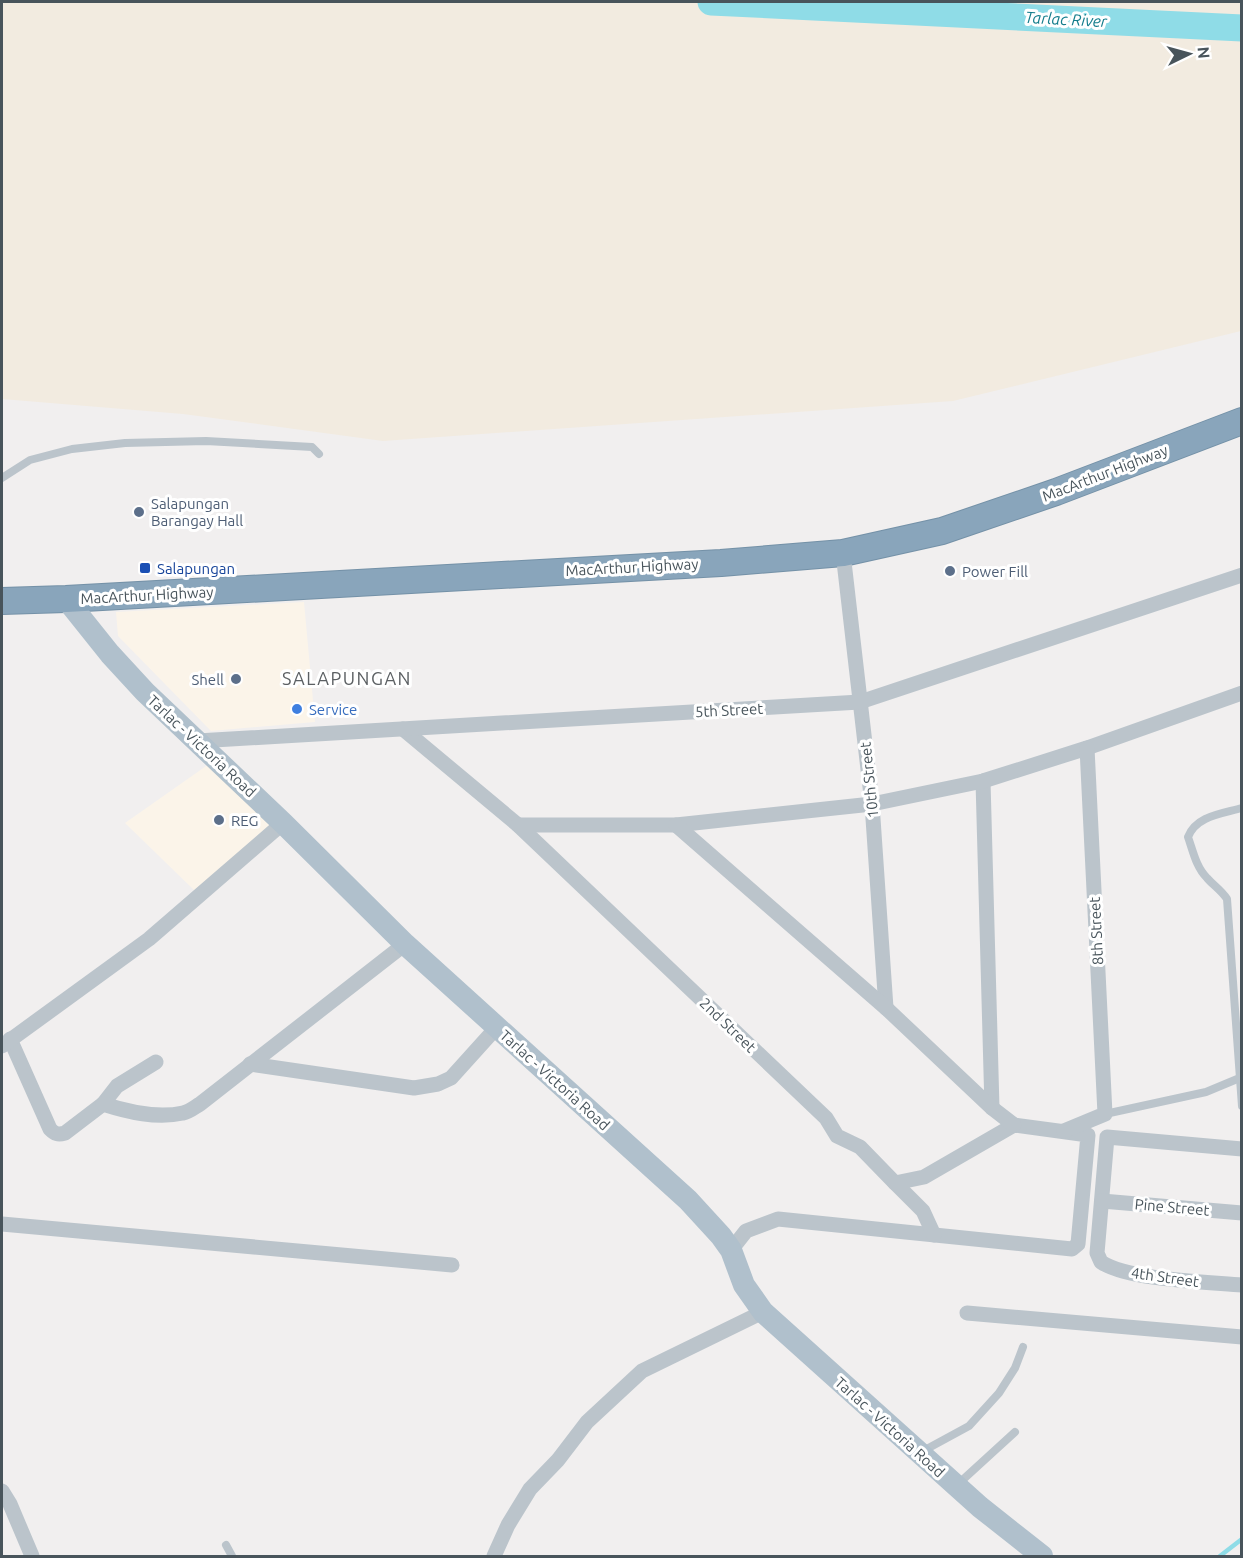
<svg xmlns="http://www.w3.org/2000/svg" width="1243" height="1558" font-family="Ubuntu,sans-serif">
<rect width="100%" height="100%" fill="#f1efef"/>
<!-- commercial -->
<g fill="#fbf4e9">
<path d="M304,602L315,722L211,731L118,636L116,612Z"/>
<path d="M209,764L274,829L195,891L125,823Z"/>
</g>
<!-- sand -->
<path fill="#f2ebe0" d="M2,2H1241V331L953,401L383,441L183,414L2,399Z"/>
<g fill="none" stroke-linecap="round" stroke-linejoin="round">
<!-- stream -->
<path stroke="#8fdce7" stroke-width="4.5" d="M1220,1556L1242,1539"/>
<!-- river -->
<path stroke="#8fdce7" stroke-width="27" d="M711,2L1242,28"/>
<!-- highway casing -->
<g stroke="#7491a7" stroke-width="28">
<path id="highway" d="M2,601L66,599L721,563L843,553L942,531L1056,492L1242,421"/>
</g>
<!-- lane -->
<g stroke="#bbc4cb" stroke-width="8">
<path d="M2,478L30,460L72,449L125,443L206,441L312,447L319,454"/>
<path d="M1242,808C1221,814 1196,816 1188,837C1193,851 1196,867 1207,878C1214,886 1221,890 1227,899L1242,1106"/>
<path d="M1105,1114L1206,1092L1242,1077"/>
<path d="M923,1451L969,1426L999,1393L1015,1368L1023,1347"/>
<path d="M957,1485L1015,1432"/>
<path d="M226,1545L232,1556"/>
</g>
<!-- street -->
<g stroke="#bbc4cb" stroke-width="15">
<path d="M843,553L872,804L886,1008"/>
<path d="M403,729L518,825L826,1118L837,1136L860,1147L895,1183L924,1177L1014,1125L1088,1135L1078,1244L1072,1249L778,1219L746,1231L731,1250"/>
<path d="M197,741L860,702L1242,575"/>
<path d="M983,781L992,1108"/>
<path d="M518,825H676L872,804L983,781L1087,748L1242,693"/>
<path d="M676,825L886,1008L992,1108L1014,1125"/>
<path d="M10,1039L50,1129C55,1134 58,1135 65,1133L103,1104L117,1086L156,1062"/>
<path d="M2,1046L149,939L283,823"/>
<path d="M250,1064L414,1088L438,1084L451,1078L497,1027"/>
<path d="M103,1104C128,1112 157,1119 183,1113C189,1112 195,1107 200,1104L405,944"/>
<path d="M1064,1131L1105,1114L1087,748"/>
<path d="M1242,1149L1107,1137L1097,1253L1101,1262C1128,1280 1207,1282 1242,1285"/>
<path d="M895,1183L923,1211L934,1235"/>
<path d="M1102,1201L1242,1213"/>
<path d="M2,1224L452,1265"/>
<path d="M967,1313L1242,1337"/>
<path d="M2,1491L10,1504L32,1556"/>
<path d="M494,1556L508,1525L530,1489L558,1460L587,1422L642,1371L763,1312"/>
</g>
<!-- primary -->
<path stroke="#b0c0cc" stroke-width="22" d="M66,599L110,654L145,692L283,823L405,944L688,1200L721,1236L731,1250L744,1285L763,1312L980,1507L1042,1556"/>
<!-- highway -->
<use href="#highway" stroke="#89a5bb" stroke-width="26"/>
</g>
<!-- markers -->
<g fill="#5c6f8a" stroke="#fff" stroke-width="2">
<circle cx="139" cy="512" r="6"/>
<circle cx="950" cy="571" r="6"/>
<circle cx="236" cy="679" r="6"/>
<circle cx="219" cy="820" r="6"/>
</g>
<rect fill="#1a4fb4" stroke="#fff" stroke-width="2" x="139" y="562" width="12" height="12" rx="3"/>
<circle fill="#3f7fe0" stroke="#fff" stroke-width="2" cx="297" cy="709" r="6"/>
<g text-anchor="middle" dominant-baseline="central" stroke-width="6" stroke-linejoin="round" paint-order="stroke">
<!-- street labels -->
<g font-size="15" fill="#48545b" stroke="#fff">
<text transform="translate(1105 473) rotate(-21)">MacArthur Highway</text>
<text transform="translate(632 567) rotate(-3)">MacArthur Highway</text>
<text transform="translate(147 595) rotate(-3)">MacArthur Highway</text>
<text transform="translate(729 710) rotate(-3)">5th Street</text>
<text transform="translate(202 746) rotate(43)">Tarlac - Victoria Road</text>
<text transform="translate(869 780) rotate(-96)">10th Street</text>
<text transform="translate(1096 931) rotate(-93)">8th Street</text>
<text transform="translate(728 1025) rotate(44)">2nd Street</text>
<text transform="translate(555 1080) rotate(42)">Tarlac - Victoria Road</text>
<text transform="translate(1172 1207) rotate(5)">Pine Street</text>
<text transform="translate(1165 1277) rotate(8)">4th Street</text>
<text transform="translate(890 1427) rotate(42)">Tarlac - Victoria Road</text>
</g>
<!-- service labels -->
<g font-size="15" fill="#4e5e75" stroke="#fff" text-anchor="start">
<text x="151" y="503">Salapungan<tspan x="151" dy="17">Barangay Hall</tspan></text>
<text x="962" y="571">Power Fill</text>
<text x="224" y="679" text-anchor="end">Shell</text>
<text x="231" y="820">REG</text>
</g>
<!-- transit labels -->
<g font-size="15" fill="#164399" stroke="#fff" text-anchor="start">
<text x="157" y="568">Salapungan</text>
</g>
<!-- shop labels -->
<g font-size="15" fill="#366cbe" stroke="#fff" text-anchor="start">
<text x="309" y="709">Service</text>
</g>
<!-- water labels -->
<g font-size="16" font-style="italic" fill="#147d8c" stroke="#fff">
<text transform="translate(1066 19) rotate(3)">Tarlac River</text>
</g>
<!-- quarter labels -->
<g font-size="18" letter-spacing="1.5" fill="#5c6063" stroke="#fff">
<text x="347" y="678">SALAPUNGAN</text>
</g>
</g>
<!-- border -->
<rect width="1243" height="1558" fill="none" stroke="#48545b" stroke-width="6"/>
<!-- north arrow -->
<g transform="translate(1189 54) rotate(85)" stroke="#ffffff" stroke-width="4.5" paint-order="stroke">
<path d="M0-4.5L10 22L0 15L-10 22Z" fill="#48545b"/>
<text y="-9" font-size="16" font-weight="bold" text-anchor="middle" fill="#48545b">N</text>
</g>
</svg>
